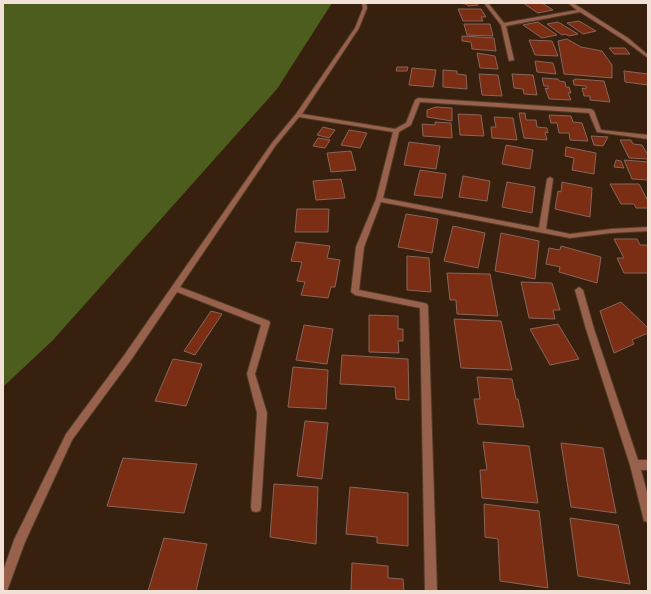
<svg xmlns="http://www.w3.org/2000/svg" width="651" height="594" font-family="'PT Sans Narrow',sans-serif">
<rect width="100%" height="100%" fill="#38200e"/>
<!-- forest -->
<path fill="#4d5d1d" d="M3,3H332L277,89L53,340L3,387Z"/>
<!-- building -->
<g fill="#7b2e14" stroke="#87655b">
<path d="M458,3H477L478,5L468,6L466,4Z"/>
<path d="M515,3H542L553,10L538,13L523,3Z"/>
<path d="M458,9H481L486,17H481L483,21H463Z"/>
<path d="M579,21L596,31L583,34L567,23Z"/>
<path d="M538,22L557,35L542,38L523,25Z"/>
<path d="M558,22L578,34L569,36L565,34L562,35L547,24Z"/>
<path d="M464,24H490L493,36L467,35Z"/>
<path d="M462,36L494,38L496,51L472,49L471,42L462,41Z"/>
<path d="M567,39L581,47L602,51L612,65V78L564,74L558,41Z"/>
<path d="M529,40L552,41L558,56L535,55Z"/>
<path d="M609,48H625L630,54H614Z"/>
<path d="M477,53L495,56L498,69L480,68Z"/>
<path d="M535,61L553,63L556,74L537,72Z"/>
<path d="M397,67H408L407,71H396Z"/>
<path d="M412,68L436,70L433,87L409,85Z"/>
<path d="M443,70L457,71V74L466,75L467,89L443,87Z"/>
<path d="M624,71L648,74V85L625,82Z"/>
<path d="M479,74L498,75L502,96L482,95Z"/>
<path d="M512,74L533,75L537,95L524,94L523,89L514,88Z"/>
<path d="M542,78L558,79L559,81L565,82L566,87H569L571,93H568L571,100L549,99L545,88L548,89V86H544Z"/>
<path d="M575,79L604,81L610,102L590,100V96H584L582,88L586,89V86L574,85L573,80H575Z"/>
<path d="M436,107L452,108V121L427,117V110Z"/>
<path d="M519,113H525L526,120H536L537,127L547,128L548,133L545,132L547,140L524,138Z"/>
<path d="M458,114L481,115L484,136L460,135Z"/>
<path d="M549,115L571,116L573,122L582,123L588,141L570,140L569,133H559L557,123H551Z"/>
<path d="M494,117L513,118L517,140L492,138L491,127H496Z"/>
<path d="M435,122L451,123L452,138L423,136L422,124L435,125Z"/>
<path d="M323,127L335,130L329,138L317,135Z"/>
<path d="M349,130L367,133L360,148L341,145Z"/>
<path d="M591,136L608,137L603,146L594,145Z"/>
<path d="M318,138L330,140L325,148L313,146Z"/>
<path d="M620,140H631L633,144L642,145L648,155V159L629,158Z"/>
<path d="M409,142L440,146L436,169L404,165Z"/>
<path d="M506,145L533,150L530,169L502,164Z"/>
<path d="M566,147L596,153L594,174L572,170L574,158L565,156Z"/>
<path d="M351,151L356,170L331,172L327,153Z"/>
<path d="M616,160L621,161L624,168L614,167Z"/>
<path d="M624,160L648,162V180L632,179Z"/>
<path d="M420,170L446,174L442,198L414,195Z"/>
<path d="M463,176L490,181L487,201L459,197Z"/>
<path d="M341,179L345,198L316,200L313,181Z"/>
<path d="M507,182L535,187L532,213L502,207Z"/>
<path d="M562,182L592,188L590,217L555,209L558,191L561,192Z"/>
<path d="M610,184H639L648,201V208H636L634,204H621Z"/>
<path d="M297,209H329L328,232H295Z"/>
<path d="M406,214L438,219L432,253L398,247Z"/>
<path d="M453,226L485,233L478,268L444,261Z"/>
<path d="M501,233L539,241L535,279L495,271Z"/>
<path d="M614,239H637L640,245H648V273H624L617,258H624Z"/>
<path d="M296,242L330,246L327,258L340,260L335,287H331L328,298L301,295L305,282L297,281L302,262L291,261Z"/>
<path d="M561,246L601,257L597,283L559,272L560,267L546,264L549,248L560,250Z"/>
<path d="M407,256L429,258L431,292L407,290Z"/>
<path d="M447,273L490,274L498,316L457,314L456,300H450Z"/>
<path d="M521,282L552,283L560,310H553L555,319L529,318Z"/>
<path d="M621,302L648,328V333L632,340L634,344L614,353L600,311Z"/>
<path d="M211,311L222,314L195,355L184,351Z"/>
<path d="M369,315L398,316V329H403V341H398L399,353L369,352Z"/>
<path d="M454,319L501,321L512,370L461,368Z"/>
<path d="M558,324L579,359L550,365L530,329Z"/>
<path d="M304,325L333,329L327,364L296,360Z"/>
<path d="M342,355L408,359L409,400L396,399L395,387L340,384Z"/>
<path d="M173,359L202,364L186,406L155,401Z"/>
<path d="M293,367L328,370L326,409L288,407Z"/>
<path d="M477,377L512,379L516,399H518L524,427L478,424L474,399H480Z"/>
<path d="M305,421L328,423L322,479L297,476Z"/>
<path d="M483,442L529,446L538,503L482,498L480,470H487Z"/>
<path d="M561,443L603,448L616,513L571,507Z"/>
<path d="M123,458L197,464L184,513L107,506Z"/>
<path d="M274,484L318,487L316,544L270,537Z"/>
<path d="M350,487L408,493V546L377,543V537L346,534Z"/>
<path d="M484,504L539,511L548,588L500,581L498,539L485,537Z"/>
<path d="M570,518L618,525L630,584L578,576Z"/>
<path d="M164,538L207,544L196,591H148Z"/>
<path d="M352,563L388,566V578L403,579L404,591H351Z"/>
</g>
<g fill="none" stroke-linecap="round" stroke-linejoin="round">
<!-- minor casing -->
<g stroke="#523b2a" stroke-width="2">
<g id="minor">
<path d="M362,3H366L367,8L359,28L302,114L395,129L406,123L415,100L418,98L591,109L594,111L601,130L648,135V139L597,132L589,113L420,102L411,125L399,132L383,198L539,228L547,179L550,177L553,179L546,229L570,234L611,229L648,227V231L611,233L570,238L381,202L364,247L359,290L424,303L427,304L428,306L437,591H425L420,308L355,295L351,292L356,247L376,199L393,132L299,117L276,145L180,287L269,321L270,323L255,374L267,413L261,507L260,511L256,512L252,511L251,507L257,413L247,374L261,325L177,292L131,360L72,440L25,542L7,591H3V571L14,540L66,434L125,354L272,143L296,114L355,28L363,8Z"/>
<path d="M484,3H488L504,23L577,10L568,3H573L628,38L648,55V58L624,40L580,12L506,26L514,60L509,61L501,25Z"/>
<path d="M579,287L583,290L594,329L638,460H648V470H641L648,496V522L644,521L630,465L586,329L575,290Z"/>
</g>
</g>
<!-- minor -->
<use href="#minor" fill="#97614b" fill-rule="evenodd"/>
</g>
<!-- border -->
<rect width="651" height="594" fill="none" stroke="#f2e1d6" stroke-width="8"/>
</svg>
